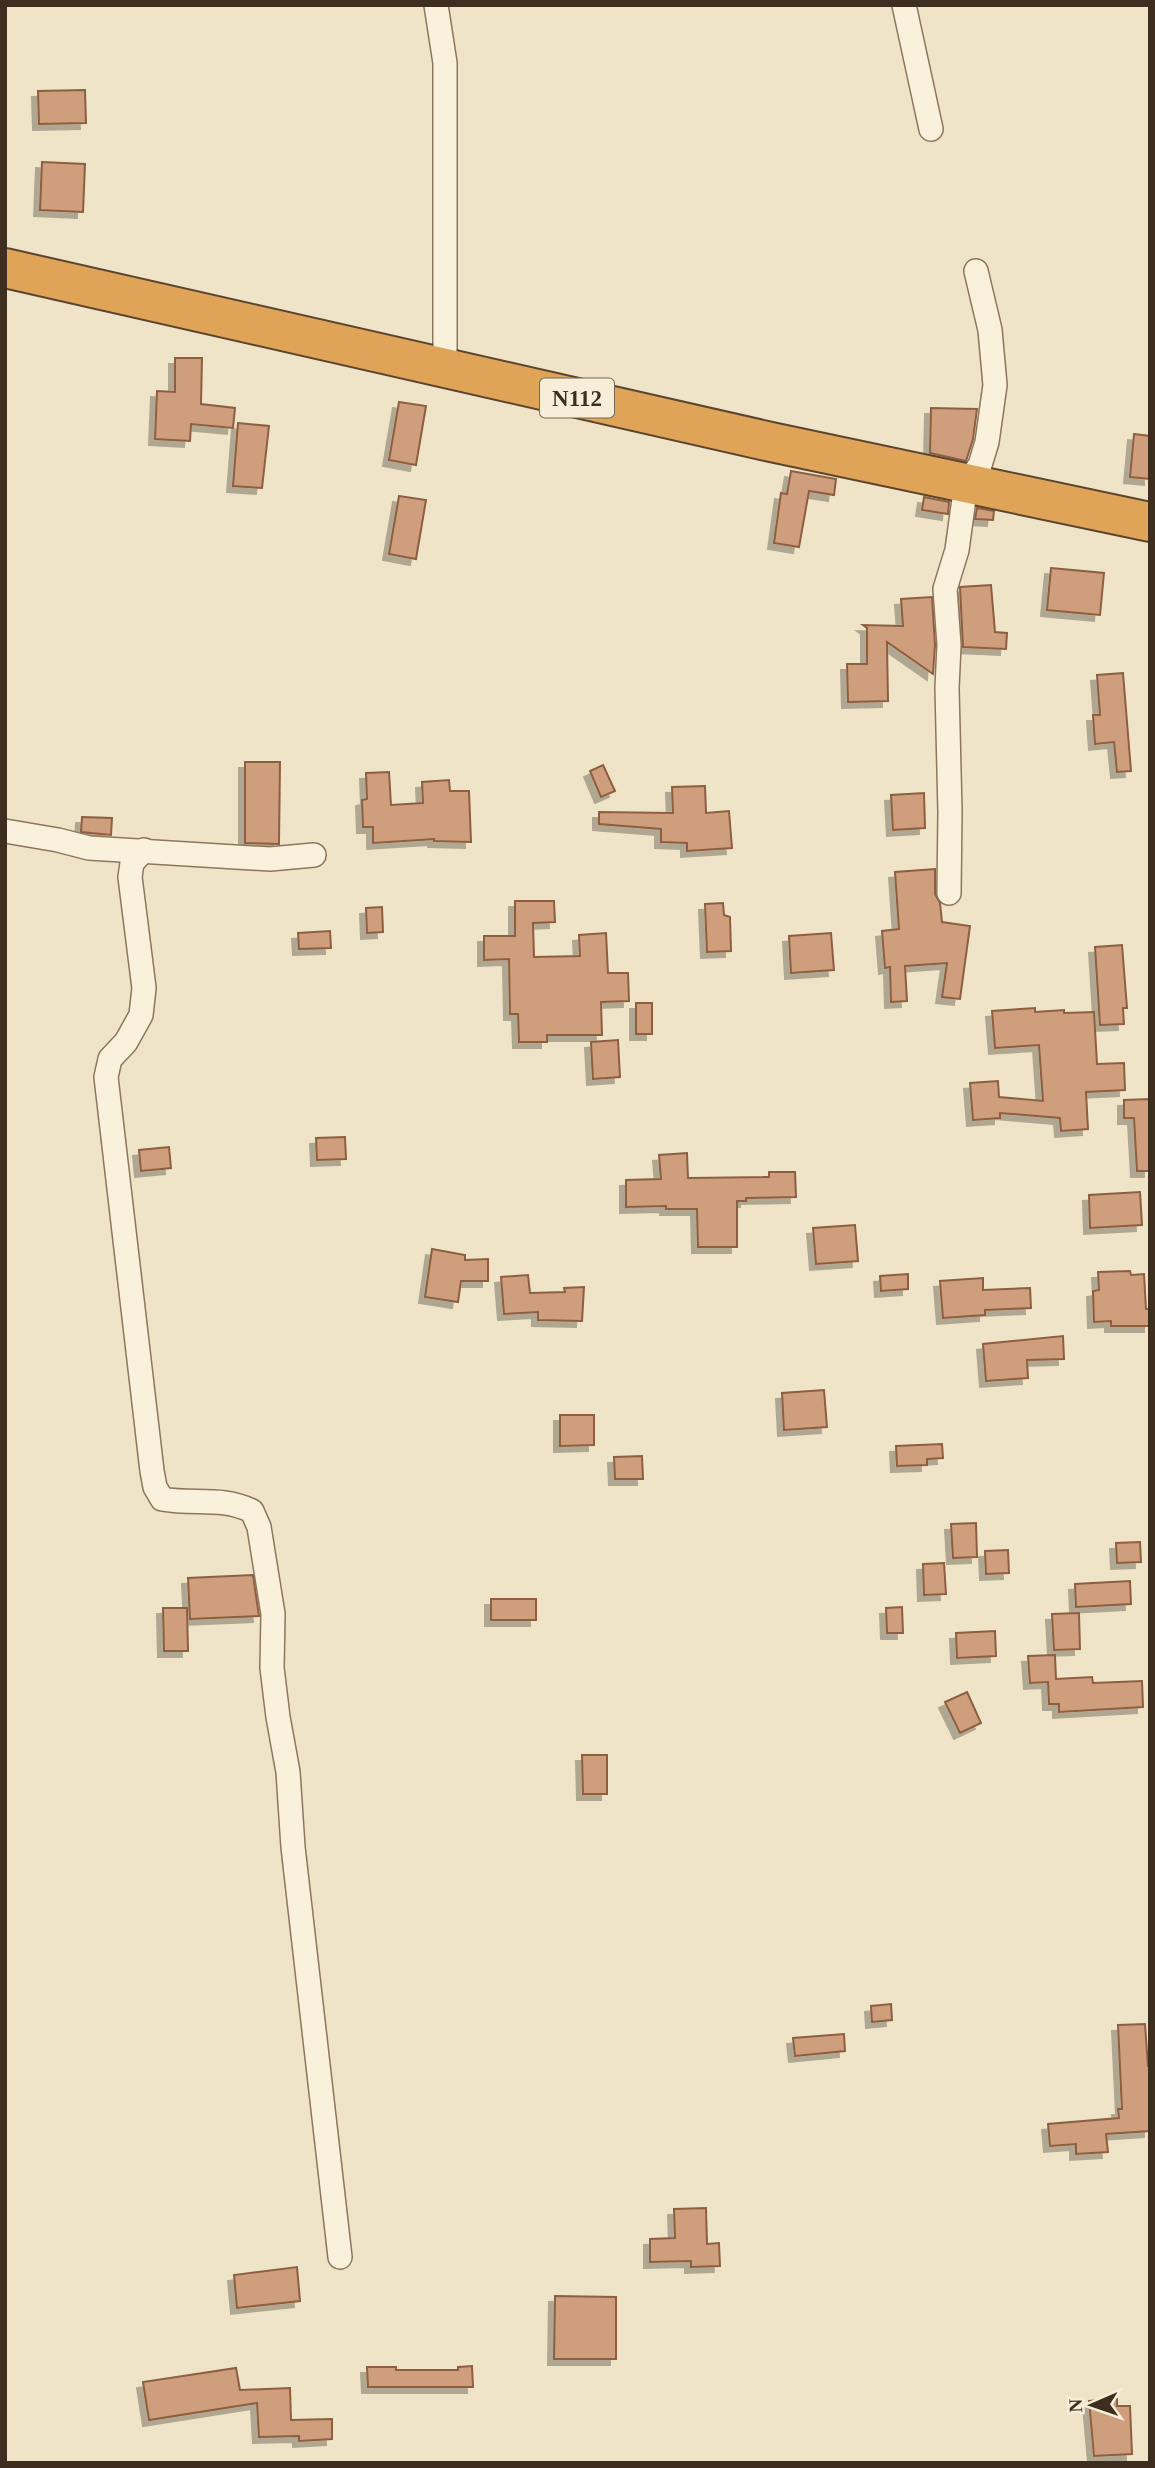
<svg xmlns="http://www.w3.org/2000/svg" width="1155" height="2468" font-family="Georgia,serif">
<defs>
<filter id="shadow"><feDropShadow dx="-6" dy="6" stdDeviation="0" flood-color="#0004"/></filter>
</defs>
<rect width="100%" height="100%" fill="#f0e4c8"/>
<!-- building -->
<g fill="#cf9f7d" stroke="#8d5f41" stroke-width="2" filter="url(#shadow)">
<path d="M85,90L86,123L39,124L38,91Z"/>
<path d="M42,162L85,164L83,212L40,210Z"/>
<path d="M175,358H202L201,404L235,408L233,428L191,424L190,441L155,439L157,391L175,392Z"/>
<path d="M399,402L426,406L416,465L389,460Z"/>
<path d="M931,408L977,409L973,439L966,461L930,453Z"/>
<path d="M238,423L269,426L262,488L233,486Z"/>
<path d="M1134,434L1150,436V479L1130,477Z"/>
<path d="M791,471L836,479L834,495L809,491L799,547L774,543L781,493L787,494Z"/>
<path d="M399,496L426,500L416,559L389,554Z"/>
<path d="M924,497L949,502L948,514L922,510Z"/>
<path d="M977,508L994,511L993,520L975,519Z"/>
<path d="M1051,568L1104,573L1100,615L1047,610Z"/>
<path d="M991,585L995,632L1007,633L1006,649L963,647L960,587Z"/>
<path d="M932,597L935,645L933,674L887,642L888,701L848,702L847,664H867V628L863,625L903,626L901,599Z"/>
<path d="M1123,673L1131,771L1117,772L1114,742L1095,744L1093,715H1100L1097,675Z"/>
<path d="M245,762H280L279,844L245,843Z"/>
<path d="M603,765L615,791L601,797L590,771Z"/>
<path d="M389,772L391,805L423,803L422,782L449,780L450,791H469L471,842L434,841V839L373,843V827H363L362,800L367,799L366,773Z"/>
<path d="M705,786L706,813L729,811L732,848L687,851V843L661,842V829L599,824V812L673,813L672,787Z"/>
<path d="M924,793L925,828L893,830L891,795Z"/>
<path d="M82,817L112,818L111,835L81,832Z"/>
<path d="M935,869V894L940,903L942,922L970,926L960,999L942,997L947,963L905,966L907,1001L891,1002L890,967L885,968L882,931L899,929L895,872Z"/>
<path d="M515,901H554L555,922L533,923L534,957L580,956L579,935L606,933L608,973H628L629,1001L601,1002L602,1035H547V1042H519L518,1014H510L509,959L484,960V936H515Z"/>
<path d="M723,903L724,915L730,917L731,951L707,952L705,904Z"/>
<path d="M382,907L383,932L367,933L366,908Z"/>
<path d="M330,931L331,948L299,949L298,933Z"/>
<path d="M831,933L834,970L791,973L789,936Z"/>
<path d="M1122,945L1127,1008H1123L1124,1024L1100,1025L1095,947Z"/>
<rect x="636" y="1003" width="16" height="31"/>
<path d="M1035,1008V1012L1064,1010V1013L1094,1012L1097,1064L1124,1063L1125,1090L1086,1092L1088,1129L1061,1131L1060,1118L1000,1113V1118L973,1120L970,1083L998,1081L999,1097L1043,1101L1039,1045L995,1048L992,1011Z"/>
<path d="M618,1040L620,1077L593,1079L591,1042Z"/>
<path d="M1150,1099V1171H1137L1134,1118H1124V1100Z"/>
<path d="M345,1137L346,1159L317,1160L316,1138Z"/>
<path d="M169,1147L171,1168L141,1171L139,1150Z"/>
<path d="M687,1153L688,1178L769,1177V1172H795L796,1197L746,1198V1201H737V1247H698L697,1209H666V1206L626,1207V1180L661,1179L659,1155Z"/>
<path d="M1140,1192L1142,1225L1090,1228L1089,1195Z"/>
<path d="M855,1225L858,1261L816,1264L813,1228Z"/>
<path d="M432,1249L465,1255V1260L488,1259V1281H461L458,1302L425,1297Z"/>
<path d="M1130,1271L1131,1275L1144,1274L1146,1309H1150V1326H1111V1321L1094,1322L1093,1291L1099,1290L1098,1272Z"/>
<path d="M908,1274V1289L881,1291L880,1276Z"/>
<path d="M528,1275L530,1293L565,1292L564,1288L584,1287L582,1321L538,1320V1312L504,1314L501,1277Z"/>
<path d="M983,1278V1290L1030,1288L1031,1308L985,1310V1315L943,1318L940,1281Z"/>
<path d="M1063,1336L1064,1359L1027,1360L1028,1378L986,1381L983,1344Z"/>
<path d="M824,1390L827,1427L784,1430L782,1393Z"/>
<path d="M560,1415H594V1445L560,1446Z"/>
<path d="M942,1444L943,1458L927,1459V1465L897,1466L896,1446Z"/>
<path d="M642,1456L643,1479H615L614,1457Z"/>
<path d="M976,1523L977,1557L953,1558L951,1524Z"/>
<path d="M1140,1542L1141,1562L1117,1563L1116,1543Z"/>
<path d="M1008,1550L1009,1573L986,1574L985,1551Z"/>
<path d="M944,1563L946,1594L924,1595L923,1564Z"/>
<path d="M253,1575L259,1616L190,1619L188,1578Z"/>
<path d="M1130,1581L1131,1604L1076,1607L1075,1584Z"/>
<rect x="491" y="1599" width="45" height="21"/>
<path d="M902,1607L903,1633H887L886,1608Z"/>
<path d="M163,1608H187L188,1651H164Z"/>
<path d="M1079,1613L1080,1649L1054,1650L1052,1614Z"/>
<path d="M995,1631L996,1656L957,1658L956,1633Z"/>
<path d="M1055,1655L1056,1679L1092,1677L1093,1683L1142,1681L1143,1707L1059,1712V1704H1049L1048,1682L1030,1683L1028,1656Z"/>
<path d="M967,1692L981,1723L960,1733L945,1702Z"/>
<path d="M582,1755H607V1794H583Z"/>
<path d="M891,2004L892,2020L872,2022L871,2006Z"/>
<path d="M1145,2024L1148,2066H1150V2131L1106,2134L1108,2152L1076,2154V2144L1050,2146L1048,2124L1119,2118L1118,2109H1122L1118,2025Z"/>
<path d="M844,2034L845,2051L795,2056L793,2038Z"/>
<path d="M706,2208L707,2244L719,2243L720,2266L691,2267V2261L650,2262V2239L675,2238L674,2209Z"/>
<path d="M297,2267L300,2301L237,2308L234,2275Z"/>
<path d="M555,2296L616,2297V2359H554Z"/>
<path d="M472,2366L473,2387H368L367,2367H396V2370H458V2367Z"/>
<path d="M236,2368L240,2390L290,2388L291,2420L332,2419V2439L299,2441V2436L259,2437L257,2403L149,2420L143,2382Z"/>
<path d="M1117,2399V2406H1130L1132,2454L1094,2456L1089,2401Z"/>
</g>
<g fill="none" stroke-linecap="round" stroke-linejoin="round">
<!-- street casing -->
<g stroke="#8d765c" stroke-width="26">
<g id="street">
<path d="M436,5L445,63V368"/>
<path d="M904,5L931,129"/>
<path d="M5,831L58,840L89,848L270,859L314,855"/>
<path d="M144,850L132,863L130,877L144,988L141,1015L126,1042L110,1059L106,1077L152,1471L155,1487L162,1499C195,1505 221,1496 252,1511L259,1527L273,1614L272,1668L278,1717L288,1772L293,1847L340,2257"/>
<path d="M949,893L950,812L947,688L949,645L945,589L957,550L966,484L980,465L987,442L995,385L990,330L976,271"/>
</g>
</g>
<!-- highway casing -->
<g stroke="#5b4430" stroke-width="42">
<path id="highway" d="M5,268L771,442L1150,522"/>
</g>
<!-- street -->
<use href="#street" stroke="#faf1dc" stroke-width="23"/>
<!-- highway -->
<use href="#highway" stroke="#e0a458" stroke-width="38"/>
</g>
<g text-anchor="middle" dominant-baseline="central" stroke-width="5" stroke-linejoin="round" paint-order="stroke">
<!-- shield labels -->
<rect fill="#f7eed8" stroke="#756857" stroke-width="2" x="540" y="378.5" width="74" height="39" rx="5"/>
<g font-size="23" font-weight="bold" fill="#3d2e20">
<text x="577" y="398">N112</text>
</g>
</g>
<!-- border -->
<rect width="1155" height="2468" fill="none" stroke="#3d2e20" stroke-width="14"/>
<!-- north arrow -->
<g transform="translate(1092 2405) rotate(268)" stroke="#f7eed8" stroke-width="5" paint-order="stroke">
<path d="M0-5L12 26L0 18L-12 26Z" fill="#3d2e20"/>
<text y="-10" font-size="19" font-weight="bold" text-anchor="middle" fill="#3d2e20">N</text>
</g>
</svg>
